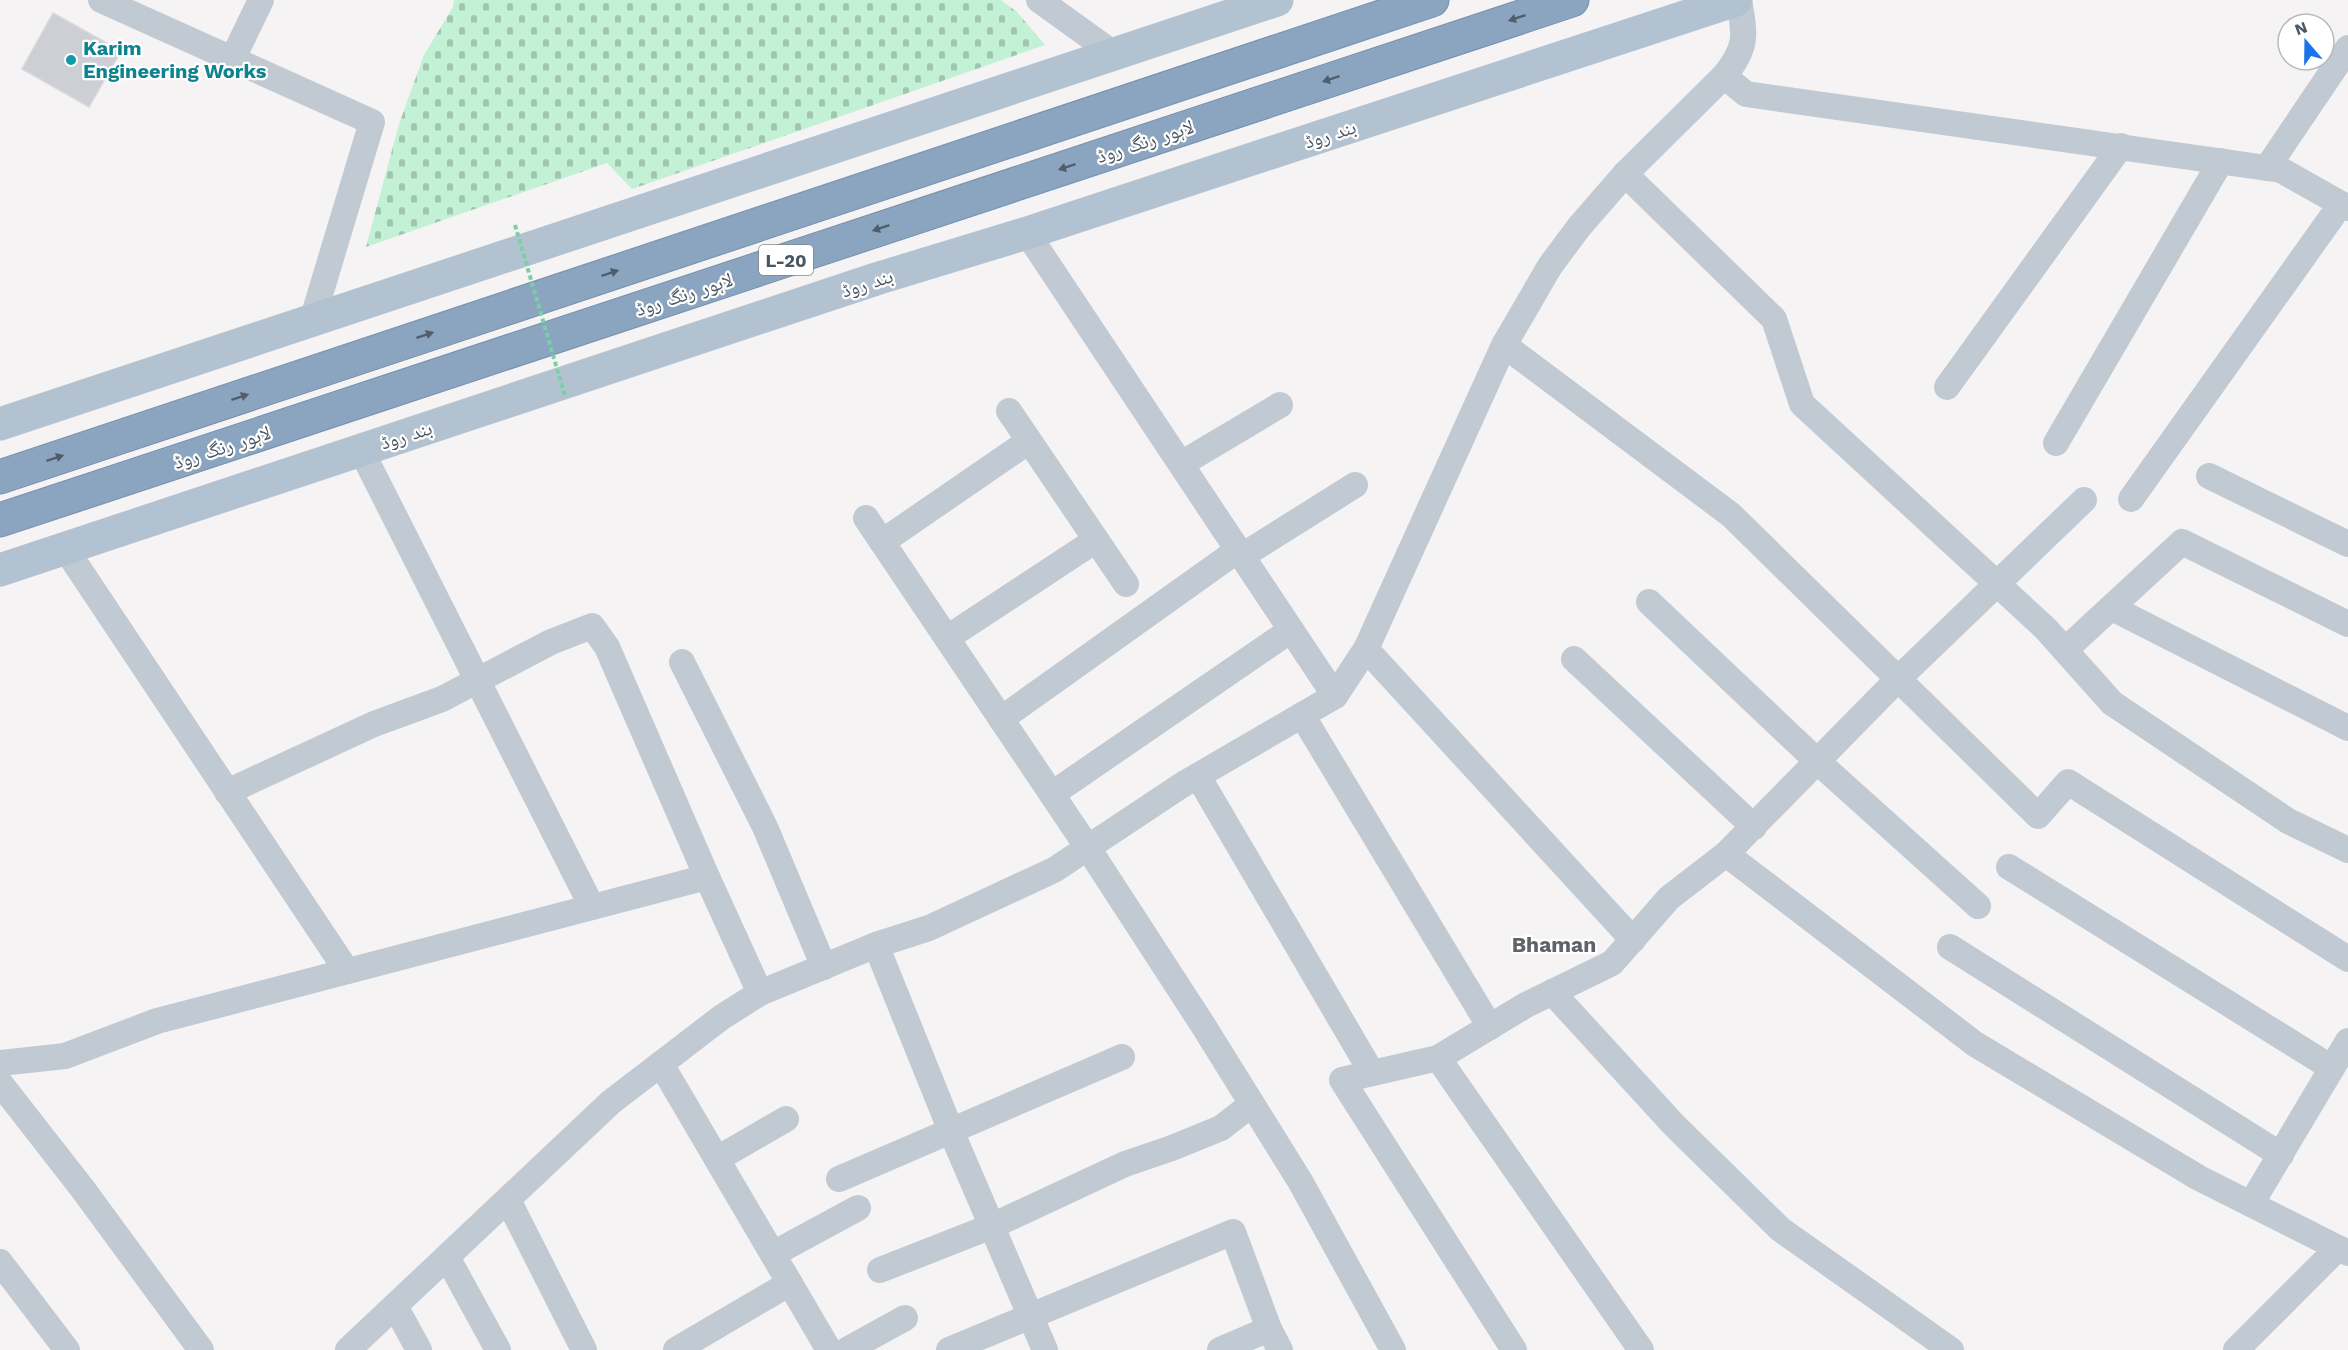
<svg xmlns="http://www.w3.org/2000/svg" width="2348" height="1350" font-family="'Work Sans','Noto Naskh Arabic',sans-serif">
<defs>
<pattern id="cemetery-stones" width="16" height="16" patternUnits="userSpaceOnUse" patternTransform="scale(1.5)"><rect width="16" height="16" fill="#c3f1d5"/><path d="M2 7V4a2 2 0 0 1 4 0v3zM10 15v-3a2 2 0 0 1 4 0v3z" fill="#a0c6b0"/></pattern>
</defs>
<rect width="100%" height="100%" fill="#f5f3f3"/>
<!-- cemetery -->
<path fill="url(#cemetery-stones)" d="M454,0H1001L1017,12L1045,45L632,189L607,163L366,247L399,124L424,55L453,7Z"/>
<!-- building -->
<path fill="#cdcfd5" stroke="#d7d9de" stroke-width="1.5" d="M53,13L121,51L89,107L22,69Z"/>
<g fill="none" stroke-linecap="round" stroke-linejoin="round">
<!-- highway casing -->
<g stroke="#7690ad" stroke-width="35">
<g id="highway">
<path d="M0,477L1432,0"/>
<path d="M0,520L1572,0"/>
</g>
</g>
<!-- minor -->
<g stroke="#c1cad2" stroke-width="26">
<path d="M101,0L372,122L312,321"/>
<path d="M1039,0L1114,54"/>
<path d="M233,58L261,0"/>
<path d="M1724,76C1748,47 1745,35 1739,0"/>
<path d="M2267,168L2348,48"/>
<path d="M1625,174L1774,319L1802,404L2046,629L2112,703L2288,821L2348,850"/>
<path d="M1027,233L1335,696"/>
<path d="M1504,345L1731,515L2038,816L2068,782L2348,959"/>
<path d="M1947,387L2121,146"/>
<path d="M1009,411L1126,584"/>
<path d="M2056,443L2221,161"/>
<path d="M361,450L592,907"/>
<path d="M1181,464L1280,405"/>
<path d="M2209,476L2348,544"/>
<path d="M2131,499L2341,204"/>
<path d="M866,518L1088,848L1201,1022L1300,1181L1393,1350"/>
<path d="M882,542L1029,441"/>
<path d="M65,548L347,971"/>
<path d="M1242,556L1355,485"/>
<path d="M1649,602L1818,762L1978,906"/>
<path d="M2112,608L2348,728"/>
<path d="M947,638L1096,540"/>
<path d="M1366,649L1633,940"/>
<path d="M2065,650L2182,542L2348,624"/>
<path d="M1574,659L1754,827"/>
<path d="M682,662L765,827L824,967"/>
<path d="M1302,715L1490,1027"/>
<path d="M1001,719L1238,550"/>
<path d="M1198,776L1372,1073"/>
<path d="M227,792L374,724L442,699L551,642L592,626L607,647L707,877"/>
<path d="M1052,794L1291,630"/>
<path d="M1726,854L1898,679L2084,500"/>
<path d="M2009,867L2332,1068"/>
<path d="M876,945L951,1131L1045,1350"/>
<path d="M1950,947L2281,1155"/>
<path d="M1552,992L1674,1125L1780,1229L1951,1350"/>
<path d="M1438,1058L1641,1350"/>
<path d="M0,1063L65,1056L157,1021L707,877L760,993"/>
<path d="M661,1064L829,1350"/>
<path d="M0,1083L82,1188L201,1350"/>
<path d="M717,1159L786,1119"/>
<path d="M839,1179L1122,1057"/>
<path d="M508,1200L584,1350"/>
<path d="M2251,1204L2348,1041"/>
<path d="M773,1254L858,1208"/>
<path d="M447,1257L498,1350"/>
<path d="M0,1262L67,1350"/>
<path d="M880,1270L992,1226L1125,1164L1172,1148L1221,1128L1252,1104"/>
<path d="M395,1306L419,1350"/>
<path d="M348,1350L611,1102L722,1017L760,993L876,945L929,928L1054,870L1182,785L1335,696L1366,649L1504,345L1550,266L1579,227L1625,174L1724,76L1746,94L2281,170L2348,208"/>
<path d="M676,1350L790,1283"/>
<path d="M847,1350L905,1318"/>
<path d="M949,1350L1233,1232L1269,1329L1280,1350"/>
<path d="M1220,1350L1269,1329"/>
<path d="M1514,1350L1342,1080L1438,1058L1526,1005L1612,963L1669,898L1726,854L1975,1044L2199,1178L2348,1253"/>
<path d="M2236,1350L2338,1248"/>
</g>
<!-- major -->
<g stroke="#b3c2d1" stroke-width="33">
<path d="M0,424L1277,0"/>
<path d="M0,570L876,279L1027,233L1736,0"/>
</g>
<!-- highway -->
<use href="#highway" stroke="#8ba5c1" stroke-width="33"/>
<!-- path-bridge -->
<path stroke="#7ad0a6" stroke-width="4" stroke-dasharray="4.5 3" stroke-linecap="butt" d="M515,225L565,396"/>
</g>
<!-- one-way arrows -->
<defs><path id="oneway-solid" d="M-6-.8H1V-3.2L6.5 0L1 3.2V.8H-6Z" transform="scale(1.5)"/></defs>
<g fill="#505e6b">
<use href="#oneway-solid" transform="translate(1517 18) rotate(162)"/>
<use href="#oneway-solid" transform="translate(1331 79) rotate(162)"/>
<use href="#oneway-solid" transform="translate(1067 167) rotate(162)"/>
<use href="#oneway-solid" transform="translate(881 228) rotate(162)"/>
<use href="#oneway-solid" transform="translate(610 273) rotate(-18)"/>
<use href="#oneway-solid" transform="translate(425 335) rotate(-18)"/>
<use href="#oneway-solid" transform="translate(240 397) rotate(-18)"/>
<use href="#oneway-solid" transform="translate(55 458) rotate(-18)"/>
</g>
<!-- markers -->
<circle fill="#0f9aa8" stroke="#fff" stroke-width="2" cx="71" cy="60" r="6"/>
<g text-anchor="middle" dominant-baseline="central" stroke-width="4.5" stroke-linejoin="round" paint-order="stroke">
<!-- shield labels -->
<rect fill="#fff" stroke="#808990" stroke-width="1.5" x="759" y="245" width="54" height="30" rx="4.5"/>
<g font-size="18" font-weight="bold" fill="#4a5661">
<text x="786" y="260">L-20</text>
</g>
<!-- culture labels -->
<g font-size="20" font-weight="bold" fill="#0d838f" stroke="#fff" text-anchor="start">
<text x="83" y="48">Karim<tspan x="83" dy="23">Engineering Works</tspan></text>
</g>
<!-- street labels -->
<g font-size="20" fill="#4a5661" stroke="#fff">
<text transform="translate(1330 134) rotate(-18)">بند روڈ</text>
<text transform="translate(1145 141) rotate(-18)">لاہور رنگ روڈ</text>
<text transform="translate(867 283) rotate(-18)">بند روڈ</text>
<text transform="translate(684 294) rotate(-18)">لاہور رنگ روڈ</text>
<text transform="translate(406 435) rotate(-18)">بند روڈ</text>
<text transform="translate(222 447) rotate(-18)">لاہور رنگ روڈ</text>
</g>
<!-- neighbourhood labels -->
<g font-size="21" font-weight="bold" fill="#5f6368" stroke="#fff">
<text x="1554" y="944">Bhaman</text>
</g>
</g>
<!-- north arrow -->
<g transform="translate(2306 42) rotate(340)"><circle r="28" fill="#ffffff" stroke="#b7bbc0" stroke-width="1.5"/>
<path d="M0-4.5L10 22L0 15L-10 22Z" fill="#1a73e8"/>
<text y="-9" font-size="16" font-weight="bold" text-anchor="middle" fill="#4a5661">N</text>
</g>
</svg>
